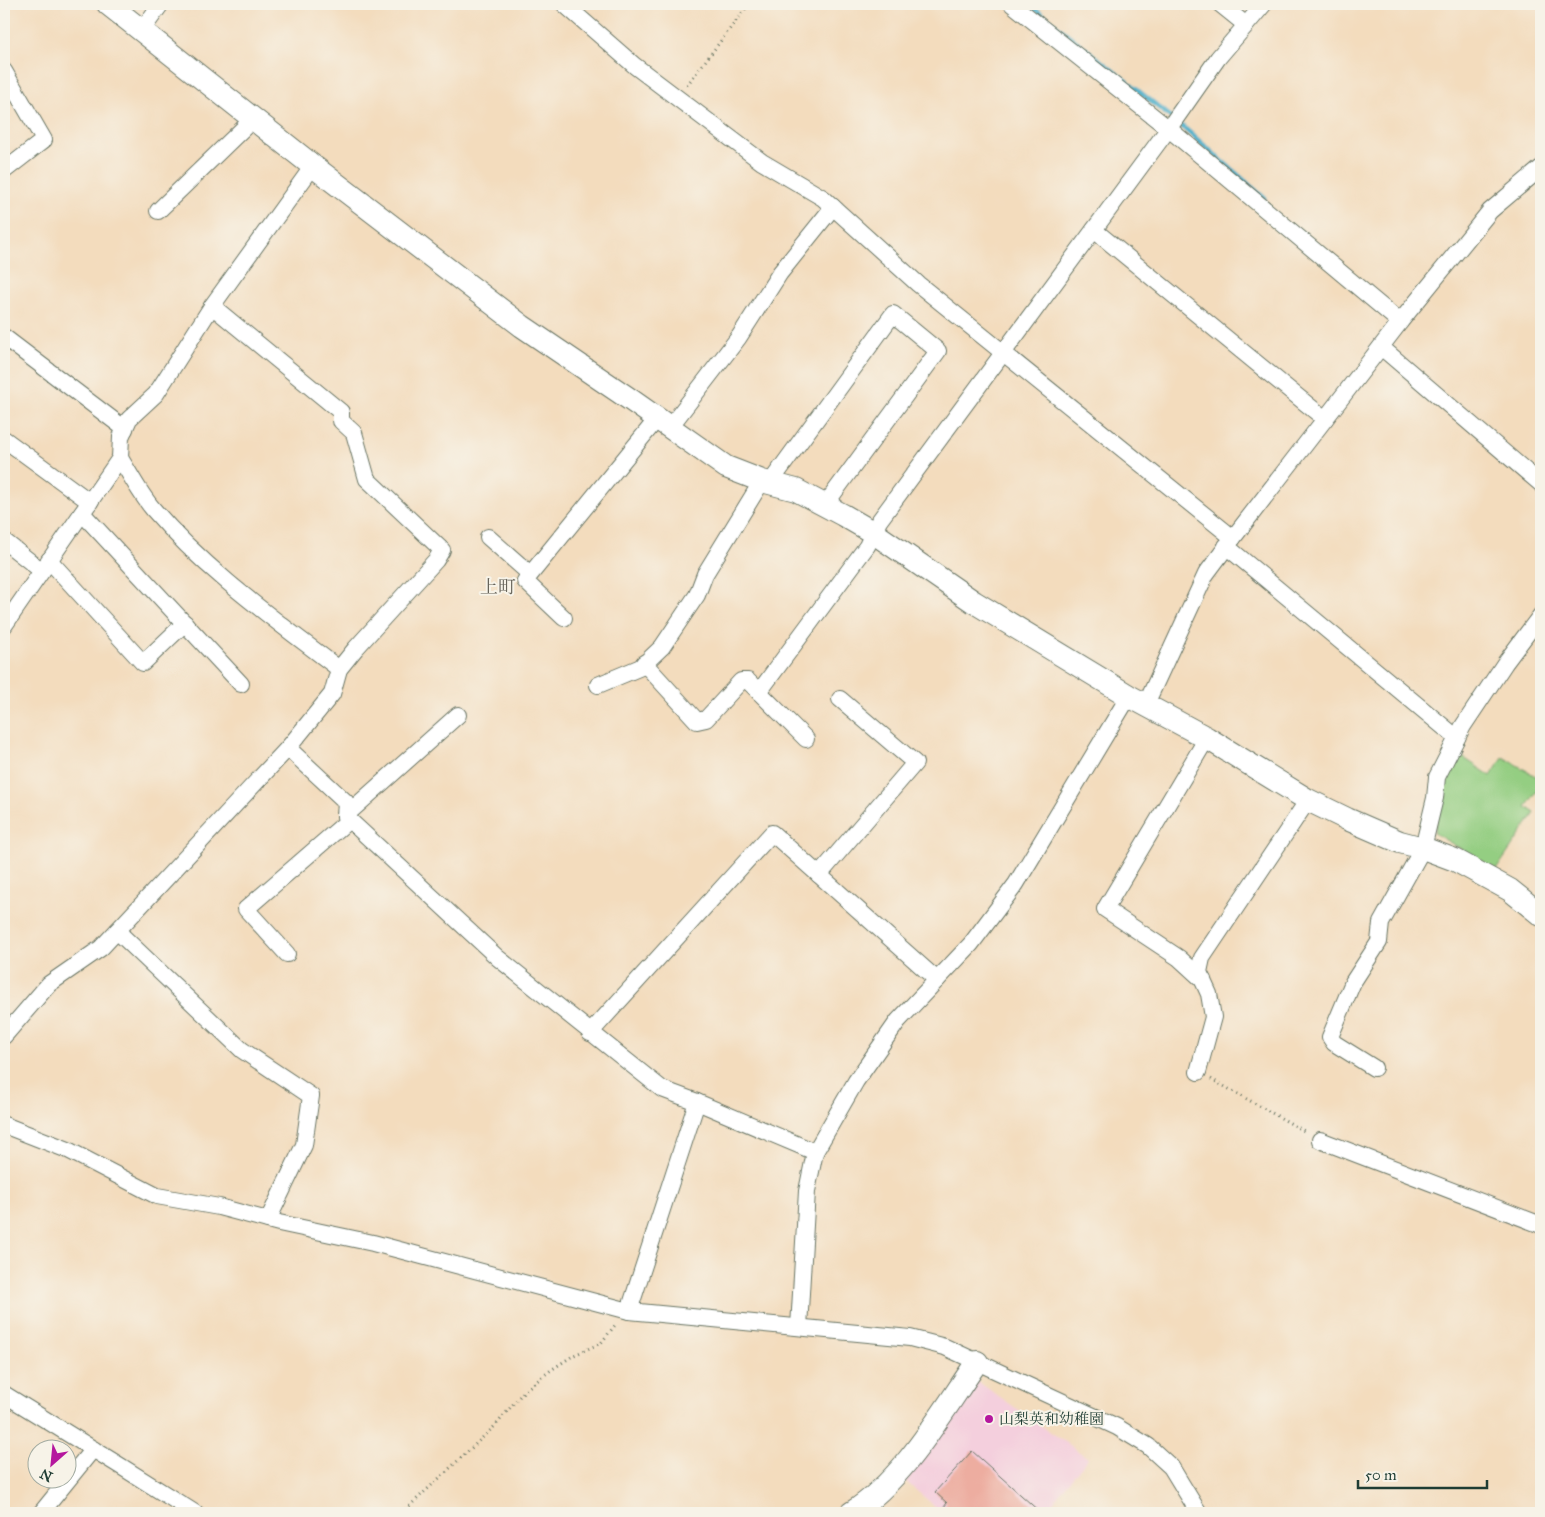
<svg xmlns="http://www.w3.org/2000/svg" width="1545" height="1517" font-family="'IM FELL Great Primer','Noto Serif JP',serif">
<rect width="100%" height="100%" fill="#f7f3e8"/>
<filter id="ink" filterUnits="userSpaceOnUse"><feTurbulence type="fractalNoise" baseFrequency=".02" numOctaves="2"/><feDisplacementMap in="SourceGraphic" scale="10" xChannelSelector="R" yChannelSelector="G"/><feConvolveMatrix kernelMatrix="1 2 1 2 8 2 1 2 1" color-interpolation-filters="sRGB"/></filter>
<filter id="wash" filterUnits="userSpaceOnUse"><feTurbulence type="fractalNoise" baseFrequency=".0096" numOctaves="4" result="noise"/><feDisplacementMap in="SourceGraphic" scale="20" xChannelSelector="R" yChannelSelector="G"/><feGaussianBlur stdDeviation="1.12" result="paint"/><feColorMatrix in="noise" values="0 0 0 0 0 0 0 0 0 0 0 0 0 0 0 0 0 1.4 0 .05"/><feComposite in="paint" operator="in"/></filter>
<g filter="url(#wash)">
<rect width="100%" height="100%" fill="#f3dcbd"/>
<!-- built -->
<path fill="#f4cfdd" d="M974,1379L1088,1458L1044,1513H943L904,1480Z"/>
<!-- green -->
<path fill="#94ce82" stroke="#5a865b" d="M1458,754L1491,776L1503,757L1541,779V785L1526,807L1535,813L1496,870L1434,833L1446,774Z"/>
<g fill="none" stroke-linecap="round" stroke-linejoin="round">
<!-- stream -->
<path stroke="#4bafca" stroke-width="5" d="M1029,4L1177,122L1264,198"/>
</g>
<g id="blocks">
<!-- building -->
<path fill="#edada0" d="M972,1451L1041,1513H951L944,1507L947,1503L935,1492Z"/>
</g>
</g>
<g filter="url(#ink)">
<use href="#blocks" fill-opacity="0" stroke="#697564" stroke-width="1"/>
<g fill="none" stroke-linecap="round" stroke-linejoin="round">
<!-- street casing -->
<g stroke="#697564" stroke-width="18">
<g id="street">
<path d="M564,4L635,66L762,162L823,198L918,284L1233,538"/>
<path d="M1012,4L1169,129L1400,322"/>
<path d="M1220,4L1246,25"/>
<path d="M142,30L161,4"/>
<path d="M4,71L44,140L4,171"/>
<path d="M158,211L253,119"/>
<path d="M1094,230L1325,419"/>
<path d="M4,337L125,429"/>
<path d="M1381,347L1541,484"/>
<path d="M669,428L739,337L780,273L833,207"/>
<path d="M4,439L90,502"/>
<path d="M120,458C130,474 140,494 153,509C206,571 274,619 339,669"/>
<path d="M770,483L893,314L938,351L825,505"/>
<path d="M82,513L241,684"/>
<path d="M488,537L530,574"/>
<path d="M4,541L42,571"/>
<path d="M1226,546L1457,738"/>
<path d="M49,560L143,663L185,623"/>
<path d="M564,618L525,581L657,419"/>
<path d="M4,626L120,458L121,437L129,419L156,394L212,306L313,166"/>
<path d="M644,663L697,721L706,719L741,681H748L806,739"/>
<path d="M598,685L641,667L662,647L697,595L705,574L762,481"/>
<path d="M759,692L867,546L879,521L1169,128L1218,58L1264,4"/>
<path d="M1146,704L1206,574L1233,538L1400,322L1490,211L1541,168"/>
<path d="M288,748L346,802L345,816L498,958L662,1089L697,1102L815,1152"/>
<path d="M345,816L458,715"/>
<path d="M819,875L915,763L840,699"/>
<path d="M117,931L242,1050L311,1096L304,1145L268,1220"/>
<path d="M287,954L246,909L349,820"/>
<path d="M1203,980L1179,958L1105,909L1207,738"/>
<path d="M590,1033L772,833L937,980"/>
<path d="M4,1036L49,984L101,948L288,748L332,694L339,669L356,648L436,560L442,550L367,479L354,433L341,421V412L212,306"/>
<path d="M1374,1068L1334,1043L1330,1037L1353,982L1379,942L1381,923L1423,848L1435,798L1437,777L1463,726L1505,663L1541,615"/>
<path d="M1198,1072L1213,1017L1209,994L1199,972L1202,958L1308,800"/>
<path d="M4,1125L68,1150L157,1196L219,1207L279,1223L373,1243L629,1311L910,1338L945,1347L1117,1427L1148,1446L1171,1467L1199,1513"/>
<path d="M1320,1140L1541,1225"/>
<path d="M629,1311L697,1102"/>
<path d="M799,1327L807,1191L815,1152L856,1081L898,1021L971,944L1016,884L1129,696"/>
<path d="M4,1394L122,1467L195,1513"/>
<path d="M41,1513L93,1449"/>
</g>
</g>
<!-- secondary casing -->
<g stroke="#697564" stroke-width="24">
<g id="secondary">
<path d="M108,4L313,166L522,326L631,400L726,467L762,481L796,490L843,515L874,533L974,602L1129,696L1207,738L1308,800L1347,819L1400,842L1423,848L1455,860L1510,890L1541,915"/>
<path d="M851,1513C904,1480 942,1412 977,1362"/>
</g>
</g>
<!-- path -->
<g stroke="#697564" stroke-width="3" stroke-dasharray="1 4" stroke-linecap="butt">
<path d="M687,85L749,4"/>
<path d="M1211,1079L1306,1132"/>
<path d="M402,1513L496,1425L524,1391L551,1370L574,1355L601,1343L616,1324"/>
</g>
<!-- street -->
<use href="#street" stroke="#fff" stroke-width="16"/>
<!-- secondary -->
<use href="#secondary" stroke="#fff" stroke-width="22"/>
</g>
</g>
<!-- markers -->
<circle fill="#b5179e" stroke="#f7f3e8" stroke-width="2" cx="989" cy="1419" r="5"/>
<g text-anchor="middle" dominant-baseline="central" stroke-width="4" stroke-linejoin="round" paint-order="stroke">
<!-- poi labels -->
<g font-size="15" fill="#1f3d34" stroke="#f7f3e8" text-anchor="start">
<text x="999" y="1419">山梨英和幼稚園</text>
</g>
<!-- quarter labels -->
<g font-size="18" fill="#67645a" stroke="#f7f3e8">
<text x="498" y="587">上町</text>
</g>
</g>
<!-- margin -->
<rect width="1545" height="1517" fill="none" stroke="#f7f3e8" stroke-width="20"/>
<!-- north arrow -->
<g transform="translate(52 1464) rotate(207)"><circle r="24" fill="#f7f3e8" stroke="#a1aaa0"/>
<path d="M0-4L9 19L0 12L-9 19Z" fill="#b5179e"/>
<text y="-8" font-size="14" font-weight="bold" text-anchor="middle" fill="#1f3d34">N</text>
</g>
<!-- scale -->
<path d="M1358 1480v8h129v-8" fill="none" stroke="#1f3d34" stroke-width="2.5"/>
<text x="1365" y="1480" font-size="15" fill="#1f3d34" stroke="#f7f3e8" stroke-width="4" paint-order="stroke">50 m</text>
</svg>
